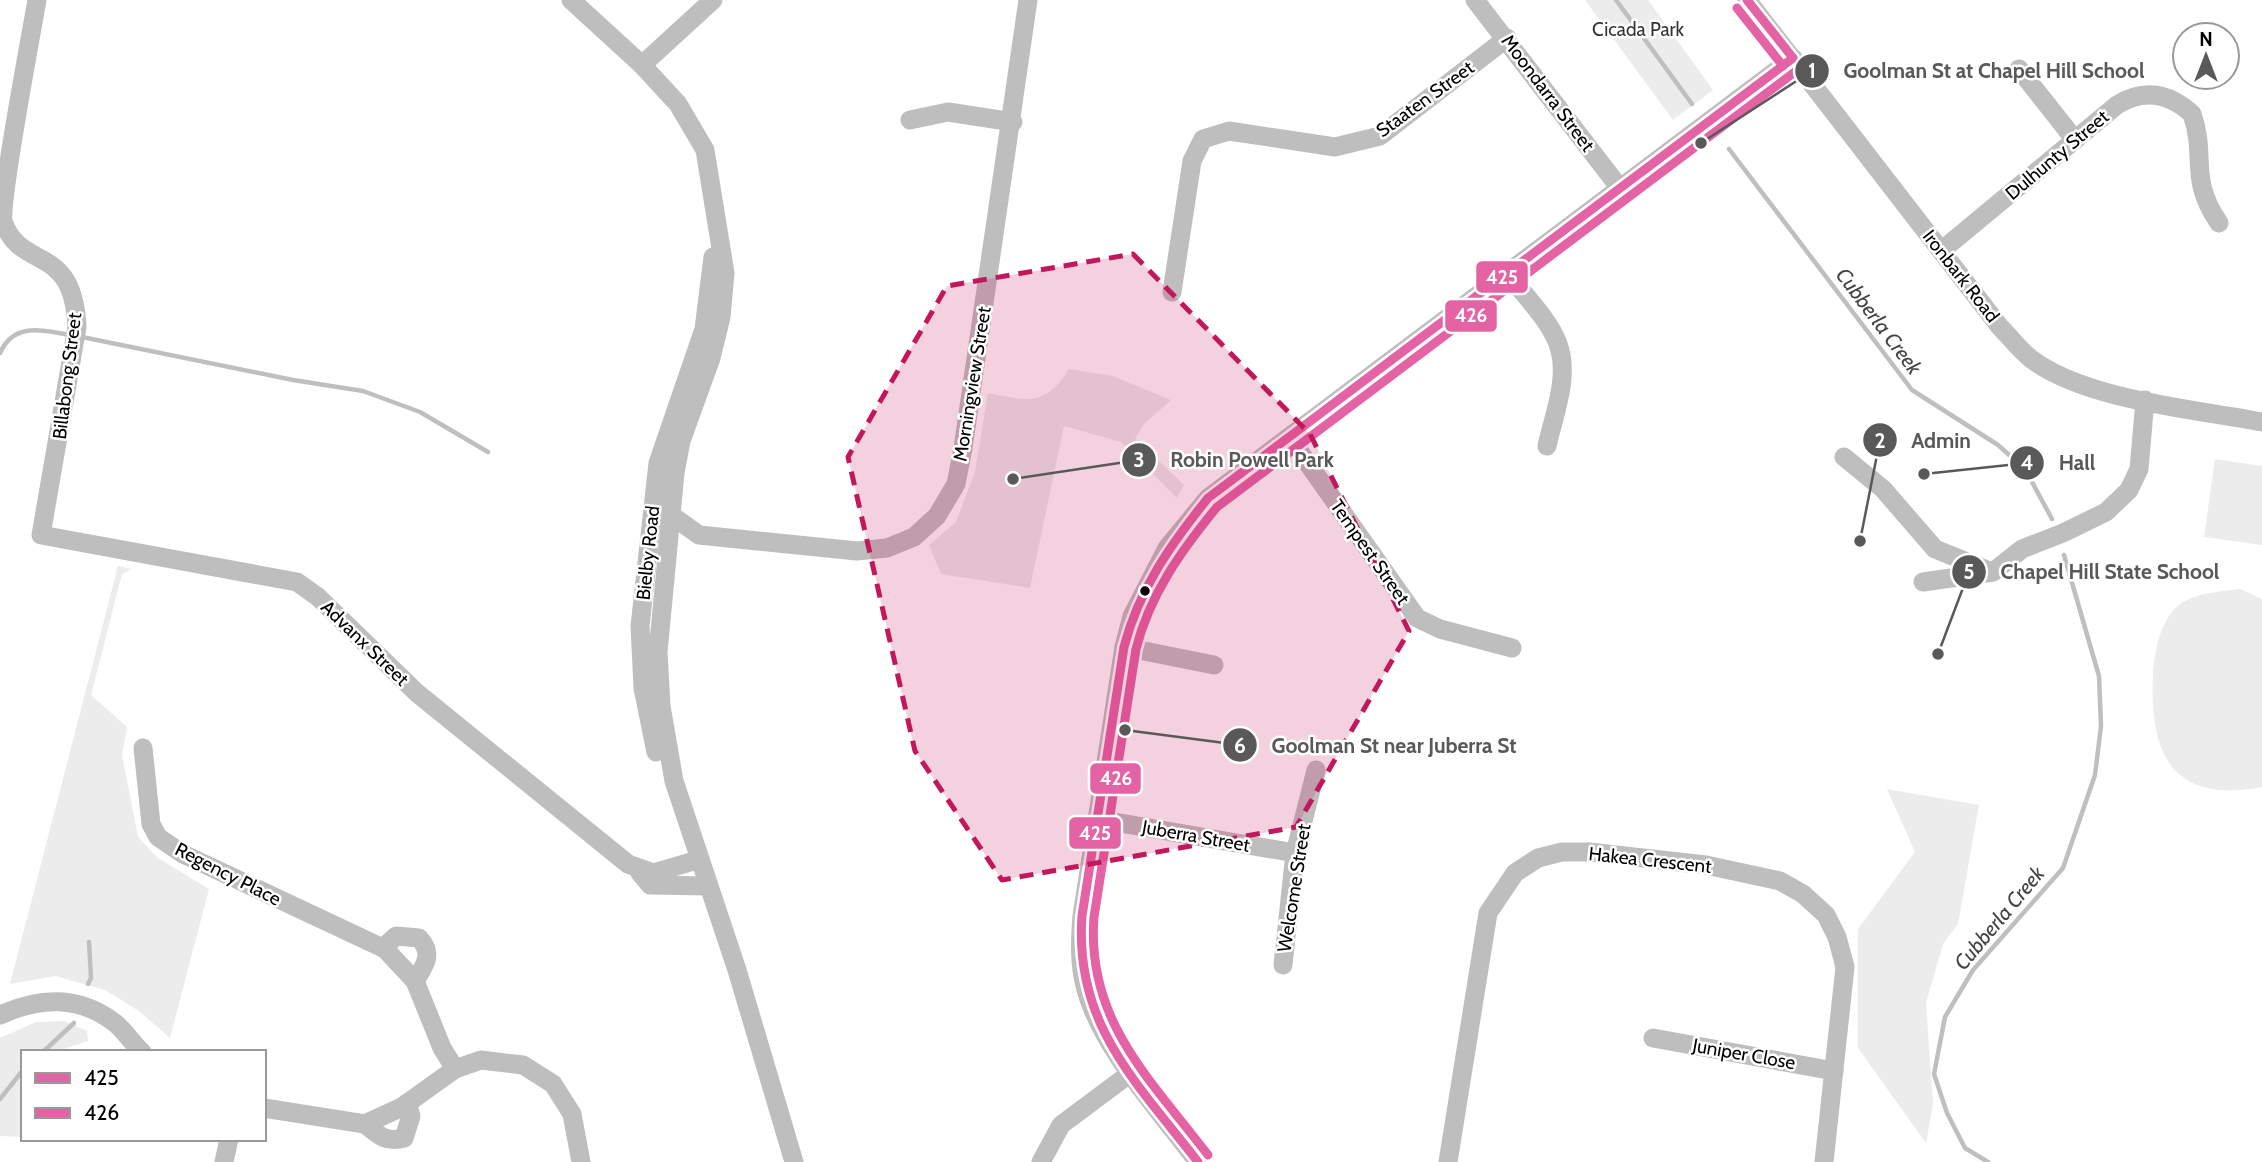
<svg xmlns="http://www.w3.org/2000/svg" width="2262" height="1162" font-family="Cabin,sans-serif">
<rect width="100%" height="100%" fill="#fff"/>
<!-- green -->
<g fill="#ececec">
<path d="M1585,0H1648L1713,90L1673,120Z"/>
<path d="M1069,369L1113,376L1171,400L1144,424L1135,438L1184,485L1177,498L1121,442L1064,426L1030,588L941,574L929,545L956,522L975,472L988,393C1028,401 1045,407 1069,369Z"/>
<path d="M2215,459L2262,466V545L2204,537Z"/>
<path d="M118,566L131,569L122,574L91,695L127,727L122,755L138,837L158,858L209,889L170,1038L139,1011L105,990L55,976L10,984Z"/>
<path d="M2240,589L2262,599V787C2173,804 2149,755 2153,675C2154,654 2160,620 2178,606C2195,592 2220,592 2240,589Z"/>
<path d="M1887,789L1979,805L1958,924L1943,944L1926,1003L1933,1104L1926,1143L1858,1048V929L1915,852Z"/>
<path d="M65,1021L87,1031L88,1041L64,1049L63,1052H23V1137L0,1136V1038L36,1022Z"/>
</g>
<g fill="none" stroke-linecap="round" stroke-linejoin="round">
<!-- stream -->
<g stroke="#bfbfbf" stroke-width="4.5">
<path d="M1616,0L1692,104"/>
<path d="M1729,149L1912,390L1998,445L2025,469L2052,519"/>
<path d="M82,337L293,380L363,391L420,412L488,452"/>
<path d="M0,353C14,322 41,330 70,335"/>
<path d="M88,984L91,978L89,942"/>
<path d="M43,1052L74,1023"/>
<path d="M0,1099L23,1070"/>
<path d="M1988,1162L1965,1148L1947,1113L1934,1074L1945,1017L1973,970L2063,868L2095,775L2101,726L2099,676L2064,555"/>
</g>
<!-- minor -->
<g stroke="#bebebe" stroke-width="19">
<path d="M37,0C31,35 0,198 3,221C21,273 73,241 77,327L41,535L297,582L318,597L417,693L628,864L653,873L694,861"/>
<path d="M571,0L642,65L678,104L705,150L725,273L721,317L711,358L681,441L675,473L658,652L661,706L674,781L737,970L794,1162"/>
<path d="M1475,0L1619,187"/>
<path d="M1747,0L2000,327C2010,337 2019,349 2030,358C2084,400 2195,409 2262,422"/>
<path d="M642,65L713,0"/>
<path d="M2019,69L2075,140"/>
<path d="M910,120L948,112L1013,122"/>
<path d="M1941,251L2117,105C2144,88 2169,93 2192,114C2207,157 2188,178 2219,223"/>
<path d="M1507,273C1523,294 1549,319 1558,344C1570,376 1554,414 1547,446"/>
<path d="M1172,292L1192,161L1203,139L1229,131L1335,147L1380,136L1507,38"/>
<path d="M1290,438L1417,618L1440,629L1512,648"/>
<path d="M1844,457L1883,489L1935,549L1992,572"/>
<path d="M671,515L699,535L857,551L887,548L914,537L937,516L956,484L963,448L1028,0"/>
<path d="M1923,582L1993,572L2022,549L2063,533L2106,512L2129,490L2139,469L2145,400"/>
<path d="M1124,647L1214,665"/>
<path d="M143,748L151,824L158,837L183,854L385,949L415,981L442,1048L455,1069"/>
<path d="M656,752L643,688L640,626L658,463L704,329L713,257"/>
<path d="M1097,819L1295,853"/>
<path d="M640,873L650,885L707,886"/>
<path d="M383,948L396,936L419,938C434,954 425,965 415,981"/>
<path d="M1283,965L1295,853L1316,770"/>
<path d="M0,1015C40,997 79,995 115,1023C125,1031 132,1043 142,1052"/>
<path d="M1653,1038L1834,1071"/>
<path d="M264,1108L365,1124L402,1107L455,1069L481,1060L523,1065L553,1084L572,1114L581,1162"/>
<path d="M365,1124C378,1135 386,1143 404,1138L411,1116L407,1103"/>
<path d="M224,1162L229,1139"/>
<path d="M1041,1162L1061,1125L1132,1072"/>
<path d="M1198,1162C1161,1112 1100,1047 1085,986C1079,962 1080,940 1082,916L1124,647L1132,616L1167,548L1208,498L1793,58"/>
<path d="M1448,1162L1488,913L1515,873L1538,858L1562,852H1589L1706,865L1780,881L1803,894L1826,915L1837,937L1845,967L1824,1162"/>
</g>
<!-- bus-1 casing -->
<g stroke="#fff" stroke-width="14">
<g id="bus-1">
<path d="M1747,0L1793,58"/>
<path d="M1198,1162C1137,1083 1074,1024 1082,916L1124,647C1139,589 1171,544 1208,498L1793,58"/>
</g>
</g>
<!-- bus-2 casing -->
<g stroke="#fff" stroke-width="14">
<g id="bus-2">
<path d="M1737,8L1783,66"/>
<path d="M1208,1155C1150,1079 1086,1020 1094,917L1136,649C1150,594 1181,551 1217,507L1800,68"/>
</g>
</g>
<!-- bus-1 -->
<use href="#bus-1" stroke="#e463a4" stroke-width="9"/>
<!-- bus-2 -->
<use href="#bus-2" stroke="#e463a4" stroke-width="9"/>
</g>
<!-- marked area -->
<path fill="#c2185b" fill-opacity="0.2" stroke="#c2185b" stroke-width="5" stroke-dasharray="14 9" stroke-linejoin="round" d="M1133,254L1310,434L1409,631L1296,827L1002,880L915,751L848,457L947,286Z"/>
<!-- markers -->
<circle fill="#000" stroke="#fff" stroke-width="2.5" cx="1145" cy="591" r="6"/>
<g text-anchor="middle" dominant-baseline="central" stroke-width="5" stroke-linejoin="round" paint-order="stroke">
<!-- park labels -->
<g font-size="19" fill="#333" stroke="#fff">
<text x="1638" y="29">Cicada Park</text>
</g>
<!-- street labels -->
<g font-size="19" fill="#000" stroke="#fff">
<text transform="translate(1548 93) rotate(53)">Moondarra Street</text>
<text transform="translate(1425 99) rotate(-36)">Staaten Street</text>
<text transform="translate(2057 155) rotate(-40)">Dulhunty Street</text>
<text transform="translate(1961 276) rotate(52)">Ironbark Road</text>
<text transform="translate(67 376) rotate(-83)">Billabong Street</text>
<text transform="translate(972 384) rotate(-81)">Morningview Street</text>
<text transform="translate(1370 552) rotate(55)">Tempest Street</text>
<text transform="translate(648 553) rotate(-84)">Bielby Road</text>
<text transform="translate(365 643) rotate(44)">Advanx Street</text>
<text transform="translate(1196 836) rotate(10)">Juberra Street</text>
<text transform="translate(1650 860) rotate(6)">Hakea Crescent</text>
<text transform="translate(228 874) rotate(27)">Regency Place</text>
<text transform="translate(1294 888) rotate(-81)">Welcome Street</text>
<text transform="translate(1744 1054) rotate(10)">Juniper Close</text>
</g>
<!-- water labels -->
<g font-size="21" font-style="italic" fill="#444" stroke="#fff">
<text transform="translate(1879 321) rotate(53)">Cubberla Creek</text>
<text transform="translate(1999 918) rotate(-50)">Cubberla Creek</text>
</g>
</g>
<!-- callouts -->
<path fill="none" stroke="#595959" stroke-width="2.5" d="M1701 143L1812 71M1860 541L1880 440M1013 479L1139 460M1924 474L2027 463M1938 654L1969 572M1125 730L1240 745"/>
<g fill="#595959" stroke="#fff" stroke-width="2.5">
<circle cx="1701" cy="143" r="7"/>
<circle cx="1860" cy="541" r="7"/>
<circle cx="1013" cy="479" r="7"/>
<circle cx="1924" cy="474" r="7"/>
<circle cx="1938" cy="654" r="7"/>
<circle cx="1125" cy="730" r="7"/>
<circle cx="1812" cy="71" r="18"/>
<circle cx="1880" cy="440" r="18"/>
<circle cx="1139" cy="460" r="18"/>
<circle cx="2027" cy="463" r="18"/>
<circle cx="1969" cy="572" r="18"/>
<circle cx="1240" cy="745" r="18"/>
</g>
<g font-size="21" text-anchor="middle" font-weight="bold" fill="#fff">
<text x="1812" y="78">1</text>
<text x="1880" y="448">2</text>
<text x="1139" y="467">3</text>
<text x="2027" y="470">4</text>
<text x="1969" y="579">5</text>
<text x="1240" y="753">6</text>
</g>
<g font-size="21" text-anchor="middle" font-weight="bold" fill="#595959" stroke="#fff" stroke-width="5" stroke-linejoin="round" paint-order="stroke">
<text x="1994" y="78">Goolman St at Chapel Hill School</text>
<text x="1941" y="448">Admin</text>
<text x="1252" y="467">Robin Powell Park</text>
<text x="2077" y="470">Hall</text>
<text x="2110" y="579">Chapel Hill State School</text>
<text x="1394" y="753">Goolman St near Juberra St</text>
</g>
<g stroke="#fff" stroke-width="2.5">
<rect x="1475" y="260" width="54" height="34" rx="7" fill="#e463a4"/>
<rect x="1444" y="299" width="54" height="34" rx="7" fill="#e463a4"/>
<rect x="1089" y="762" width="53" height="33" rx="7" fill="#e463a4"/>
<rect x="1068" y="816" width="54" height="34" rx="7" fill="#e463a4"/>
</g>
<g font-size="19" text-anchor="middle" font-weight="bold" fill="#fff">
<text x="1502" y="284">425</text>
<text x="1471" y="322">426</text>
<text x="1116" y="785">426</text>
<text x="1095" y="840">425</text>
</g>
<!-- legend -->
<rect x="21" y="1050" width="245" height="91" fill="#ffffff" stroke="#999999" stroke-width="2"/>
<rect x="35" y="1073" width="35" height="10" fill="#e463a4" stroke="#999999" stroke-width="2"/>
<text x="84" y="1085" font-size="21" fill="#000000">425</text>
<rect x="35" y="1108" width="35" height="10" fill="#e463a4" stroke="#999999" stroke-width="2"/>
<text x="84" y="1120" font-size="21" fill="#000000">426</text>
<!-- north arrow -->
<g transform="translate(2206 56)"><circle r="33" fill="#ffffff" stroke="#999999" stroke-width="2"/>
<path d="M0-5L12 26L0 18L-12 26Z" fill="#595959"/>
<text y="-10" font-size="19" font-weight="bold" text-anchor="middle" fill="#000000">N</text>
</g>
</svg>
